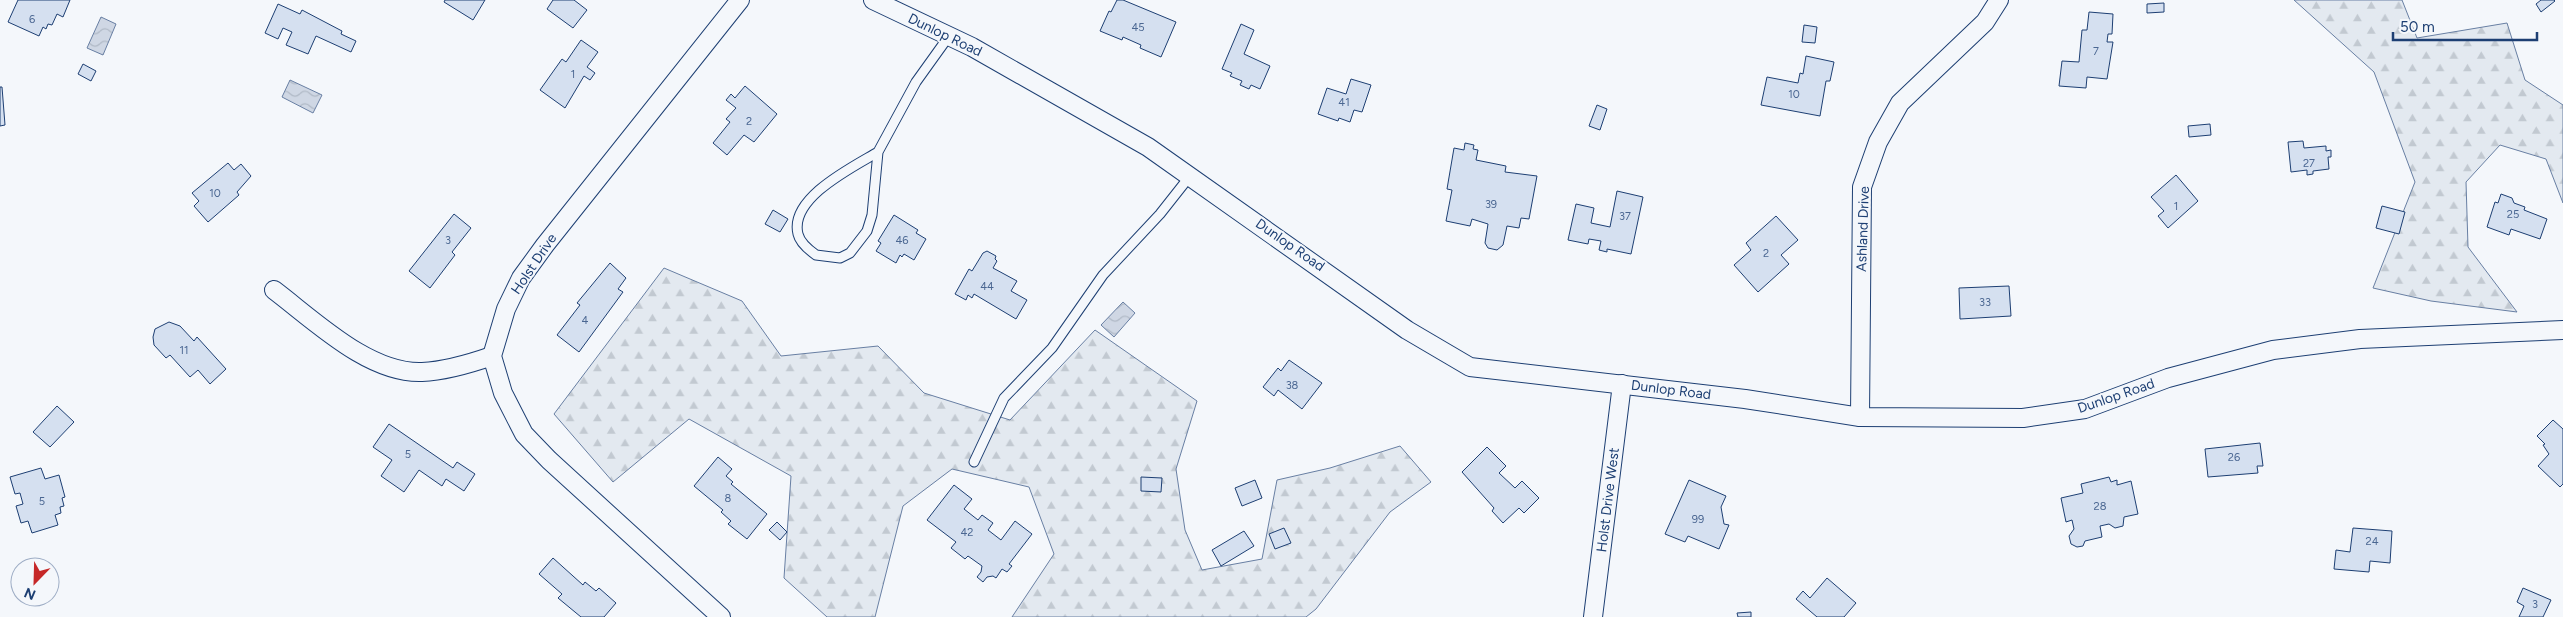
<svg xmlns="http://www.w3.org/2000/svg" width="2563" height="617" font-family="Figtree,sans-serif">
<defs>
<pattern id="forest-firs" width="22" height="20" patternUnits="userSpaceOnUse" patternTransform="scale(1.25)"><rect width="22" height="20" fill="#e3e9f0"/><path d="M5 1l3.5 6h-7zM16 11l3.5 6h-7z" fill="#c2c9d1"/></pattern>
<pattern id="water-waves" width="16" height="10" patternUnits="userSpaceOnUse" patternTransform="scale(1.25)"><rect width="16" height="10" fill="#cfd7e4"/><path d="M0 5q4-4 8 0t8 0" fill="none" stroke="#b1bac7"/></pattern>
</defs>
<rect width="100%" height="100%" fill="#f4f7fb"/>
<!-- forest -->
<g fill="url(#forest-firs)" stroke="#687fa3">
<path d="M2294,0H2402L2417,38L2507,23L2525,80L2563,105V203L2546,159L2500,145L2466,182L2468,247L2517,312L2431,301L2373,288L2415,182L2374,72Z"/>
<path d="M664,268L742,301L781,356L878,346L924,393L1010,420L1095,330L1197,401L1176,469L1185,530L1202,570L1262,559L1277,480L1330,468L1400,446L1431,482L1390,512L1316,609L1306,617H1012L1054,554L1029,487L952,469L903,506L875,617H827L784,578L791,476L689,419L613,482L554,414Z"/>
</g>
<!-- water -->
<g fill="url(#water-waves)" stroke="#687fa3">
<path d="M101,17L116,24L103,55L87,48Z"/>
<path d="M290,80L322,95L313,113L282,97Z"/>
<path d="M1123,302L1135,313L1114,337L1101,325Z"/>
</g>
<!-- building -->
<g fill="#d5e0f0" stroke="#1d3f73">
<path d="M18,0H70L63,17L57,14L52,25L48,24L46,29L43,27L39,36L8,22Z"/>
<path d="M445,0H485L473,20L444,2Z"/>
<path d="M553,0H574L587,10L573,28L547,9Z"/>
<path d="M1117,0H1123L1176,22L1161,57L1140,48L1141,45L1123,37L1122,40L1100,31L1109,11L1111,12Z"/>
<path d="M2541,0H2554L2555,1L2541,12L2536,4Z"/>
<path d="M2164,3V12L2147,13V4Z"/>
<path d="M278,4L300,14L302,10L342,31L341,34L356,41L351,52L316,36L308,54L286,45L292,32L283,28L278,39L265,33Z"/>
<path d="M2089,12L2113,14L2112,34H2108L2107,42H2113L2107,79L2087,77L2086,88L2059,86L2062,61L2079,62L2082,30H2087Z"/>
<path d="M1241,24L1254,30L1244,54L1270,66L1260,89L1251,85L1249,89L1240,85L1242,81L1230,76L1232,73L1222,69Z"/>
<path d="M1804,25L1817,27L1815,43L1802,42Z"/>
<path d="M581,40L598,52L587,67L595,73L590,80L584,76L565,108L540,90L562,59L566,62Z"/>
<path d="M1806,56L1834,62L1830,81H1826L1820,116L1761,105L1767,77L1798,83L1800,73L1803,74Z"/>
<path d="M83,64L96,71L91,81L78,74Z"/>
<path d="M1351,79L1371,85L1362,112L1354,110L1350,122L1339,118L1338,121L1318,114L1327,88L1346,94Z"/>
<path d="M745,86L777,114L754,142L744,135L727,155L713,143L730,122L726,119L736,108L726,100L731,94L735,98Z"/>
<path d="M0,87H2L5,125L0,126Z"/>
<path d="M1597,105L1607,109L1600,130L1589,126Z"/>
<path d="M2210,124L2211,135L2189,137L2188,126Z"/>
<path d="M2303,141L2304,148L2326,146V151L2331,150V157H2328L2329,169L2313,171V174L2307,175V170L2291,172L2288,142Z"/>
<path d="M1465,143L1474,145L1473,149L1478,150L1476,160L1506,166L1505,172L1537,176L1529,219L1521,218L1519,228L1507,226L1503,245L1497,250L1488,248L1485,243L1488,224L1472,219L1470,226L1446,221L1452,190L1447,189L1454,148L1464,150Z"/>
<path d="M228,163L234,170L241,164L251,176L237,192L239,195L208,222L194,206L199,201L192,193Z"/>
<path d="M2176,175L2198,201L2168,228L2158,216L2164,211L2151,197Z"/>
<path d="M1617,191L1643,197L1631,254L1607,249V252L1599,250L1601,241L1589,239L1588,244L1568,240L1576,204L1594,208L1591,223L1610,227Z"/>
<path d="M2501,194L2512,198L2514,203L2525,207L2524,210L2547,219L2540,239L2511,229L2509,235L2487,227L2495,202L2498,203Z"/>
<path d="M2382,206L2405,212L2399,234L2376,228Z"/>
<path d="M773,210L788,219L780,232L765,224Z"/>
<path d="M454,214L471,228L452,252L455,255L430,288L409,271Z"/>
<path d="M894,215L918,230L916,233L926,239L914,260L904,254L902,257L900,255L896,263L876,251L881,243L878,241Z"/>
<path d="M1776,216L1798,240L1781,255L1789,264L1758,292L1734,265L1751,250L1746,243Z"/>
<path d="M987,251L996,256L995,259L997,261L993,268L1017,281L1011,291L1027,300L1016,319L974,294L972,298L968,295L966,300L955,294L969,269L972,271L983,253Z"/>
<path d="M610,263L626,278L618,289L623,292L579,352L557,335L580,305L577,303Z"/>
<path d="M2009,286L2011,316L1960,319L1959,288Z"/>
<path d="M169,322L180,326L194,341L197,337L226,369L210,384L198,370L190,377L170,355L166,358L154,345L153,337L155,329Z"/>
<path d="M1289,360L1322,383L1302,409L1278,390L1274,396L1263,387L1278,368L1281,371Z"/>
<path d="M57,406L74,422L50,447L33,432Z"/>
<path d="M2553,420L2563,429V484L2560,487L2538,466L2549,454L2543,445L2545,444L2537,436Z"/>
<path d="M389,424L453,468L457,462L475,474L464,491L446,479L442,486L419,470L404,492L381,476L392,460L373,447Z"/>
<path d="M2260,443L2263,466H2257L2258,473L2208,477L2205,449Z"/>
<path d="M1487,447L1506,466L1499,473L1515,488L1522,481L1539,498L1524,513L1519,508L1503,523L1492,511L1494,508L1462,472Z"/>
<path d="M718,457L732,469L726,476L733,482L731,484L767,514L747,539L728,524L731,521L721,512L723,510L694,486Z"/>
<path d="M41,468L45,479L59,475L65,497L62,498L64,506L60,507L61,513L55,515L58,525L32,533L28,521L21,523L16,506L23,504L20,493L15,494L10,477Z"/>
<path d="M1141,477L1162,478L1161,492L1141,491Z"/>
<path d="M2109,477L2111,482L2117,480V485L2131,481L2138,514L2124,517L2123,526L2115,528L2109,524L2100,526L2102,537L2085,541L2083,546L2077,547L2071,544L2069,536L2074,529L2072,520L2066,522L2061,498L2083,493L2081,484Z"/>
<path d="M1255,480L1262,498L1242,506L1235,488Z"/>
<path d="M1689,480L1726,496L1721,507L1724,524L1729,525L1719,549L1688,536L1685,542L1665,534Z"/>
<path d="M954,485L972,499L964,509L978,520L982,515L993,523L988,530L1001,540L1015,521L1032,534L1009,564L1012,566L1007,572L1002,569L996,578L993,576L987,577L983,582L977,577L981,572L982,566L968,556L965,559L951,548L956,542L927,520Z"/>
<path d="M777,522L787,532L780,540L769,530Z"/>
<path d="M1284,528L1291,543L1275,549L1269,534Z"/>
<path d="M2353,528L2392,531L2390,563L2370,561L2369,572L2334,569L2336,550L2350,552Z"/>
<path d="M1244,531L1254,546L1221,566L1212,550Z"/>
<path d="M553,558L583,585L585,582L596,591L599,588L616,603L604,617H581L558,598L562,594L539,574Z"/>
<path d="M1827,578L1856,603L1844,617H1817L1796,599L1803,591L1810,598Z"/>
<path d="M2523,588L2551,600L2543,617H2519L2524,606L2517,602Z"/>
<path d="M1751,612V617H1738L1737,613Z"/>
</g>
<g fill="none" stroke-linecap="round" stroke-linejoin="round">
<!-- lane casing -->
<g stroke="#1d3f73" stroke-width="11">
<g id="lane">
<path d="M878,152C853,167 789,198 798,234C800,243 809,250 816,255L840,258L850,253L867,231L872,215L878,152L916,82L949,36"/>
<path d="M974,462L1004,398L1052,348L1103,275L1160,214L1190,176"/>
</g>
</g>
<!-- street casing -->
<g stroke="#1d3f73" stroke-width="20">
<g id="street">
<path d="M873,0L972,47L1148,147L1407,330L1470,367L1745,399L1860,417L2023,418L2085,409L2168,378L2273,350L2360,339L2563,330"/>
<path d="M274,290C315,321 369,374 422,372C446,371 469,364 492,356"/>
<path d="M1860,417L1862,187L1878,142L1900,103L1985,22L1999,0"/>
<path d="M721,617L549,460L524,434L503,393L492,356L506,309L521,278L545,245L740,0"/>
<path d="M1593,617L1622,384"/>
</g>
</g>
<!-- lane -->
<use href="#lane" stroke="#f4f7fb" stroke-width="9"/>
<!-- street -->
<use href="#street" stroke="#f4f7fb" stroke-width="18"/>
</g>
<g text-anchor="middle" dominant-baseline="central" stroke-width="4" stroke-linejoin="round" paint-order="stroke">
<!-- number labels -->
<g font-size="11" fill="#4b6792">
<text x="32" y="19">6</text>
<text x="1138" y="27">45</text>
<text x="2096" y="51">7</text>
<text x="573" y="74">1</text>
<text x="1794" y="94">10</text>
<text x="1344" y="102">41</text>
<text x="749" y="121">2</text>
<text x="2309" y="163">27</text>
<text x="215" y="193">10</text>
<text x="1491" y="204">39</text>
<text x="2176" y="206">1</text>
<text x="2513" y="214">25</text>
<text x="1625" y="216">37</text>
<text x="448" y="240">3</text>
<text x="902" y="240">46</text>
<text x="1766" y="253">2</text>
<text x="987" y="286">44</text>
<text x="1985" y="302">33</text>
<text x="585" y="320">4</text>
<text x="184" y="350">11</text>
<text x="1292" y="385">38</text>
<text x="408" y="454">5</text>
<text x="2234" y="457">26</text>
<text x="728" y="498">8</text>
<text x="42" y="501">5</text>
<text x="2100" y="506">28</text>
<text x="1698" y="519">99</text>
<text x="967" y="532">42</text>
<text x="2372" y="541">24</text>
<text x="2535" y="604">3</text>
</g>
<!-- street labels -->
<g font-size="14" fill="#1d3f73" stroke="#f4f7fb">
<text transform="translate(945 35) rotate(26)">Dunlop Road</text>
<text transform="translate(1863 229) rotate(-88)">Ashland Drive</text>
<text transform="translate(1290 245) rotate(35)">Dunlop Road</text>
<text transform="translate(534 264) rotate(-56)">Holst Drive</text>
<text transform="translate(1671 390) rotate(7)">Dunlop Road</text>
<text transform="translate(2116 396) rotate(-19)">Dunlop Road</text>
<text transform="translate(1608 500) rotate(-83)">Holst Drive West</text>
</g>
</g>
<!-- north arrow -->
<g transform="translate(35 582) rotate(203)"><circle r="24" fill="#f4f7fb" stroke="#9eadc5"/>
<path d="M0-4L9 19L0 12L-9 19Z" fill="#c62828"/>
<text y="-8" font-size="14" font-weight="bold" text-anchor="middle" fill="#1d3f73">N</text>
</g>
<!-- scale -->
<path d="M2393 32v8h144v-8" fill="none" stroke="#1d3f73" stroke-width="2.5"/>
<text x="2400" y="32" font-size="15" fill="#1d3f73" stroke="#f4f7fb" stroke-width="4" paint-order="stroke">50 m</text>
</svg>
